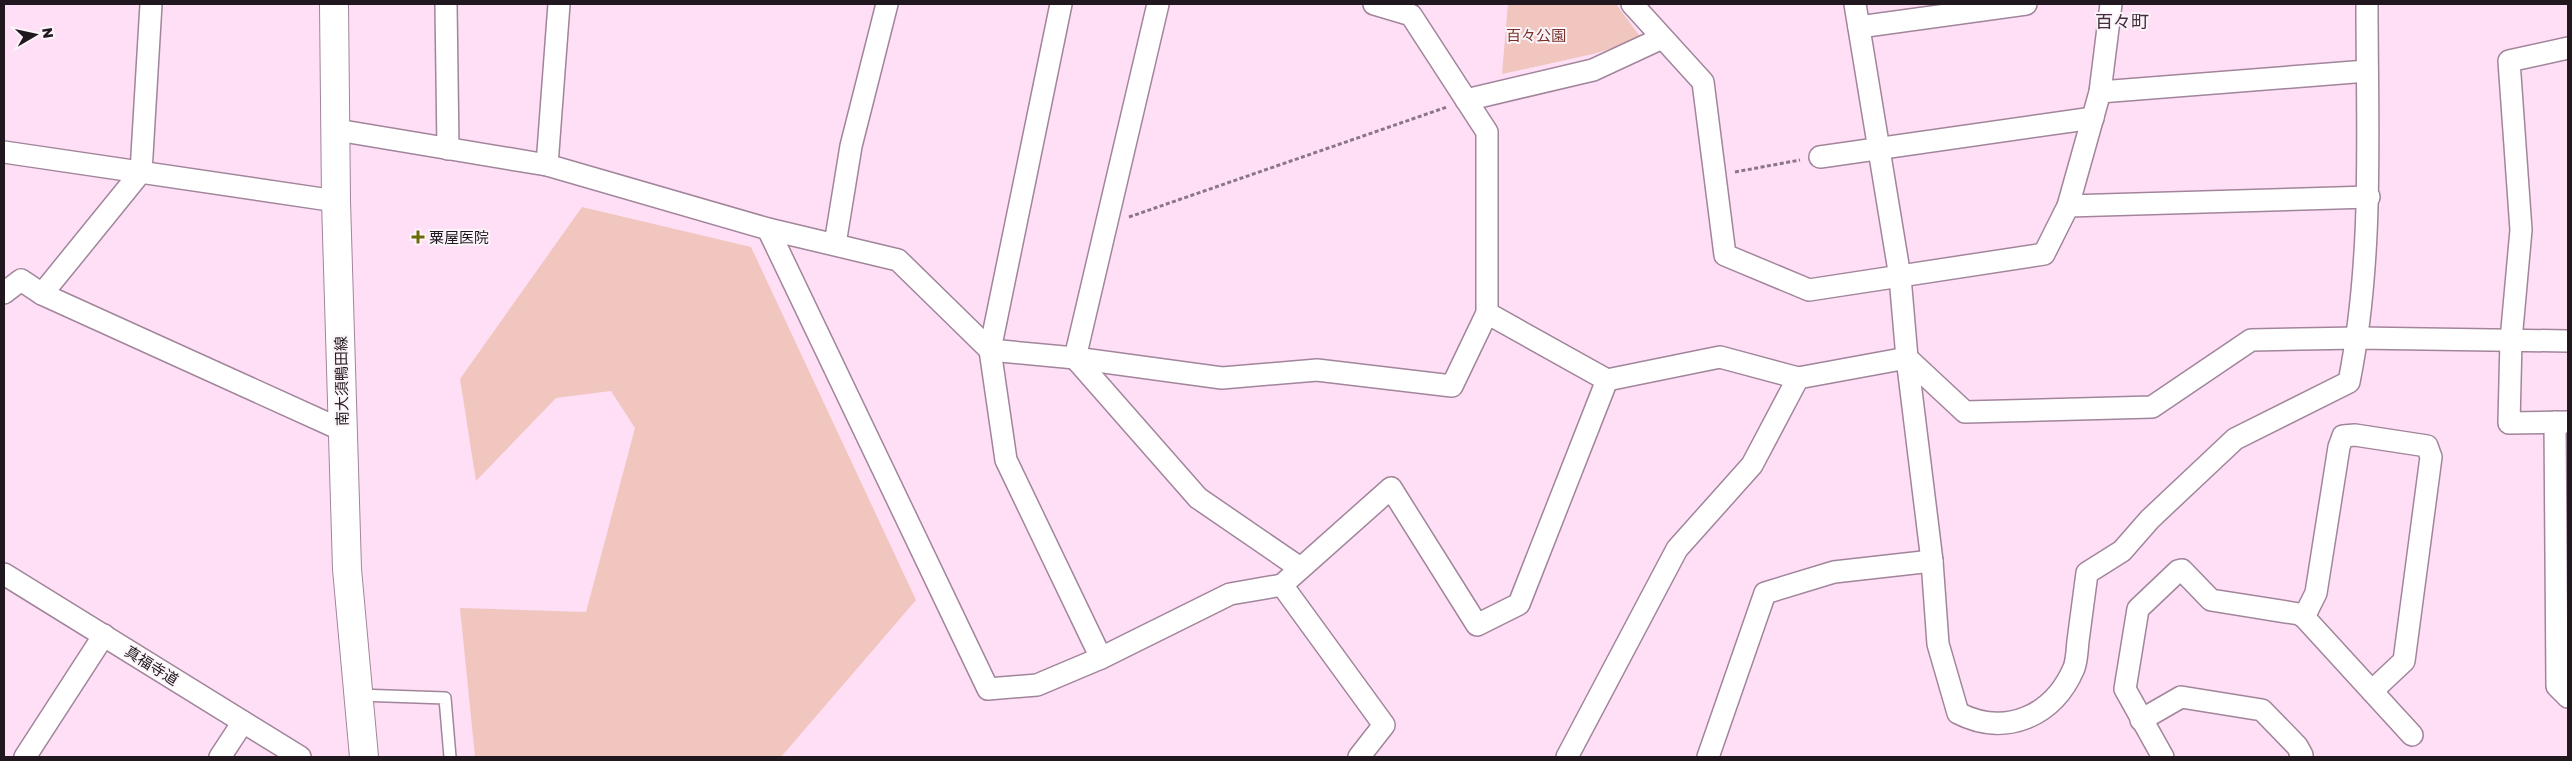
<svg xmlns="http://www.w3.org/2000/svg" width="2572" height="761" font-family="'Golos Text','Noto Sans JP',sans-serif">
<rect width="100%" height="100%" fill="#fedff6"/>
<!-- green -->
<g fill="#f0c6bf">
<path d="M1508,4H1616L1642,39L1593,54L1502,74Z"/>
<path d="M582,207L751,247L916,600L781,757H475L460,608L586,612L635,428L611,391L556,398L476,481L460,379Z"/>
</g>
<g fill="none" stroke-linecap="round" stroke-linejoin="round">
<!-- service casing -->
<g stroke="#a1859a" stroke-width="14">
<path id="service" d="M359,695L445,698L450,757"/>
</g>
<!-- minor casing -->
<g stroke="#a1859a" stroke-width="24">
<g id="minor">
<path d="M446,4L448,149"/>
<path d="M1061,4L990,350L1006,460L1101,658"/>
<path d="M1158,4L1075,358L1198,498L1300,568"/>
<path d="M1632,4L1703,82L1725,255L1809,290L2044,254L2068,206L2100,92L2111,4"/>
<path d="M1859,27L2026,4"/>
<path d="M2568,48L2509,61L2521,230L2511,340L2509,423L2568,422"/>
<path d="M2100,92L2367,71"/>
<path d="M1466,100L1593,70L1662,38"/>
<path d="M337,130L547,165L768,229L898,260L990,350L1075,358L1222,378L1317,370L1452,386L1487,313V132L1411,15L1374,4"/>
<path d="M4,152L336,201"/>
<path d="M1820,157L2093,118"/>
<path d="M547,165L559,4"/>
<path d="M2068,206L2369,197"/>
<path d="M768,229L988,689L1037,685L1101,658L1230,594L1282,585L1384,725L1359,757"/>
<path d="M835,244L851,146L887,4"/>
<path d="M4,293L21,280L42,294L342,430"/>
<path d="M42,294L141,172L151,4"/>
<path d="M1487,313L1607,380"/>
<path d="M1907,358L1965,412L2152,407L2251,340L2358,338L2568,341"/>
<path d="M2555,422L2557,686L2568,697"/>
<path d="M1932,561L1938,644L1958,713C2005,737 2053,717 2074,668C2077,660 2077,650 2078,641C2081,619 2084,596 2087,573L2122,551L2150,519L2235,439L2349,382C2374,257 2367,130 2367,4"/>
<path d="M4,574L300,757"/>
<path d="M1282,585L1391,488L1477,625L1519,604L1607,380L1720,357L1798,378L1907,358"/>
<path d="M2304,617L2316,593L2339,447L2343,436L2355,435L2427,446L2431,457L2404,661L2372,691"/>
<path d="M2141,720L2181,697L2262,710L2297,746L2302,755L2300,757"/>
<path d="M25,757L104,635"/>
<path d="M220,757L243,722"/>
<path d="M1567,757L1677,549L1752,465L1798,378"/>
<path d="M1708,757L1765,593L1834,572L1932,561L1907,358L1900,277L1855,4"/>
<path d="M2163,757L2125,689L2138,609L2178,571L2182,570L2211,600L2299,614L2304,617L2412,735"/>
</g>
</g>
<!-- secondary casing -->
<g stroke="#a1859a" stroke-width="30">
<path id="secondary" d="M334,4L336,201L347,569L364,757"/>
</g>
<!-- path -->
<g stroke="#8a7685" stroke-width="3" stroke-dasharray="4 2.5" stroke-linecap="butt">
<path d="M1735,172L1800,160"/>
<path d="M1129,217L1447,107"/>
</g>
<!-- service -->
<use href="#service" stroke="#fff" stroke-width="11"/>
<!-- minor -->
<use href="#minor" stroke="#fff" stroke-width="21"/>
<!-- secondary -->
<use href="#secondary" stroke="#fff" stroke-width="28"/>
</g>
<!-- markers -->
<path fill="#6c6a06" stroke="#fbf5fa" stroke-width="2" d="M415.5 229.5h5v5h5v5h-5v5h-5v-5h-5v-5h5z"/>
<g text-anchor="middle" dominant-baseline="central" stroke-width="4" stroke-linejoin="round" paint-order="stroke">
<!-- park labels -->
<g font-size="15" fill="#7a3029" stroke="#fbf5fa">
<text x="1536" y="35">百々公園</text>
</g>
<!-- poi labels -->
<g font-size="15" fill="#21171f" stroke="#fbf5fa" text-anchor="start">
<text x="429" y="237">粟屋医院</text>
</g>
<!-- street labels -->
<g font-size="15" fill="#21171f" stroke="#fbf5fa">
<text transform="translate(341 381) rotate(-91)">南大須鴨田線</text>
<text transform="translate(152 665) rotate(32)">真福寺道</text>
</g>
<!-- quarter labels -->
<g font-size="18" fill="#442d3f" stroke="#fbf5fa">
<text x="2122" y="21">百々町</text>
</g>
</g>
<!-- border -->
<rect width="2572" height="761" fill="none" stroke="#21171f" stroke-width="10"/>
<!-- north arrow -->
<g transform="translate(35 35) rotate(81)" stroke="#fbf5fa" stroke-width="4" paint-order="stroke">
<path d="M0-4L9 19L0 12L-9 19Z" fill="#21171f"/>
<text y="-8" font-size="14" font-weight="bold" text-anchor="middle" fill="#21171f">N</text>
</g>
</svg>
